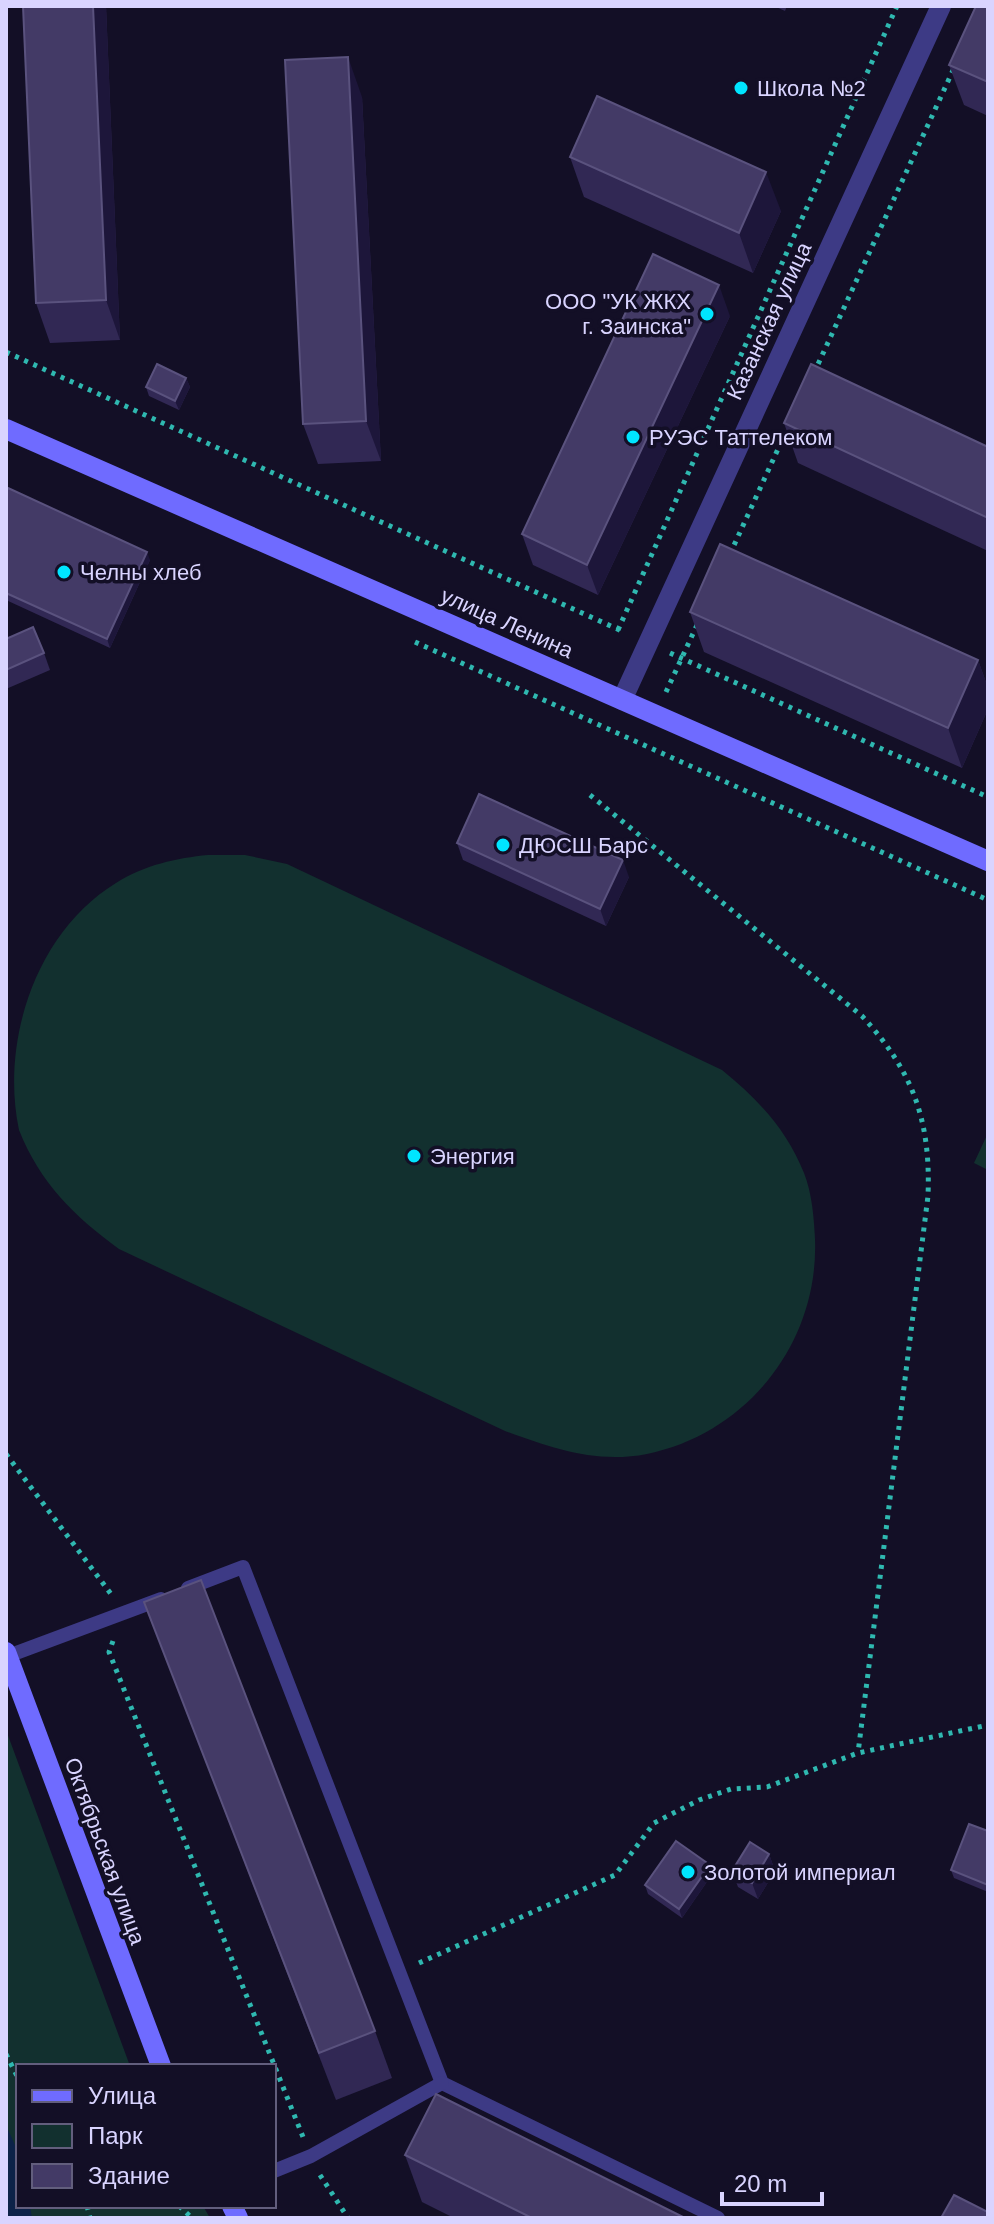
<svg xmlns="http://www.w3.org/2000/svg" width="994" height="2224" font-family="Helvetica,sans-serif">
<rect width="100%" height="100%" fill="#130f26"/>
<!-- green -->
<g fill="#12302f">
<path d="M208,855H245L287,864L722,1070C758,1099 787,1130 804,1173C812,1193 814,1218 815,1239C819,1342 748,1433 647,1454C596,1464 551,1448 505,1431L119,1249C74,1216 40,1183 19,1130C0,1040 37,931 116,883C144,865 177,858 208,855Z"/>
<path d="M988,1133V1170L974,1163Z"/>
<path d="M6,1730L130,2066H18V2206H203L210,2218H6Z"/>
</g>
<!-- water -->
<path fill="#0c2248" d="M6,2125L18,2152V2206H30L32,2218H7Z"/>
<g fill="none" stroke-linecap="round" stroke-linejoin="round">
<!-- path -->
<g stroke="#2fb8b0" stroke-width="5" stroke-dasharray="4 6" stroke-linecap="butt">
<path d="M6,352L624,632"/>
<path d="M814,373L955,66"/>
<path d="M730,554L789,425"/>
<path d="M618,630L897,6"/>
<path d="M415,642L988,900"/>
<path d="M670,653L988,797"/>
<path d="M666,692L697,625"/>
<path d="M590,795L862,1016C913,1071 931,1121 928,1196L858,1753"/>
<path d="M6,1454L111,1594"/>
<path d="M113,1641L109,1652L303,2137"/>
<path d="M419,1963L615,1875L654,1823L699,1800L731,1789L767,1787L858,1753L988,1725"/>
<path d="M6,2054L18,2078"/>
<path d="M320,2175L348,2218"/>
<path d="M87,2206L90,2218"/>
<path d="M179,2206L192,2218"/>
</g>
<!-- lane -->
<g stroke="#3d3a85" stroke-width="14">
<path d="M188,1588L243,1567L442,2083L718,2218"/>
<path d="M8,1656L161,1599"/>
<path d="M274,2171L311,2156L442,2083"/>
</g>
<!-- street -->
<path stroke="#3d3a85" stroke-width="20" d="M622,700L941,6"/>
<!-- secondary -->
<g stroke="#6f6bff" stroke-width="20">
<path d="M6,429L988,861"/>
<path d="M6,1652L161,2066"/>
<path d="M232,2206L238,2218"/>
</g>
</g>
<!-- wall -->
<g fill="#312854">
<path d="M23,6H106L120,340L50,343L36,303Z"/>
<path d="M774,6H787L785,11Z"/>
<path d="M988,6V116L964,105L949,65Z"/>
<path d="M362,97L381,461L318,464L303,424Z"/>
<path d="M570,157L781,211L753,273L584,197Z"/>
<path d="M730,316L598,595L533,565L522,534Z"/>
<path d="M186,378L190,387L179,410L149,396L146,387Z"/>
<path d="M784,423L988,447V551L798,463Z"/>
<path d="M6,493L150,560L110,648L6,600Z"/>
<path d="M690,612L978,660L988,688V709L962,768L704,652Z"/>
<path d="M6,639L44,653L50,670L6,689Z"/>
<path d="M457,843L629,877L606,926L463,860Z"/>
<path d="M144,1602L375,2031L392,2078L336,2100Z"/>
<path d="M988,1831V1892L954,1878L951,1870Z"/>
<path d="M769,1854L775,1871L758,1899L738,1887L732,1871Z"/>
<path d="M713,1873L682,1918L648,1894L645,1885Z"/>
<path d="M405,2155L685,2218H454L422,2202Z"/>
</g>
<!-- shaded-wall -->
<g fill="#1d163a">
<path d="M93,6H106L120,340L106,300Z"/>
<path d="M348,57L362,97L381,461L366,421Z"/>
<path d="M766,172L781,211L753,273L739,233Z"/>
<path d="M719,285L730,316L598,595L587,565Z"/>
<path d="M186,378L190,387L179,410L175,401Z"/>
<path d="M147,552L150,560L110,648L107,639Z"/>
<path d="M978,660L988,688V709L962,768L948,728Z"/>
<path d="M623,860L629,877L606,926L600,909Z"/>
<path d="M769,1854L775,1871L758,1899L752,1883Z"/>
<path d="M710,1865L713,1873L682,1918L679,1909Z"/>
</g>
<!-- building -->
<g fill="#433a66" stroke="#5a527e" stroke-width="2">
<path d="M23,6H93L106,300L36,303Z"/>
<path d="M976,6H988V82L949,65Z"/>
<path d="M348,57L366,421L303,424L285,60Z"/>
<path d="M597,96L766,172L739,233L570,157Z"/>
<path d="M653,254L719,285L587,565L522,534Z"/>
<path d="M157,364L186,378L175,401L146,387Z"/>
<path d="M811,364L988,447V518L784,423Z"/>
<path d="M8,488L147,552L107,639L6,593V493Z"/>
<path d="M720,544L978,660L948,728L690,612Z"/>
<path d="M33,627L44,653L6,670V639Z"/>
<path d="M479,794L623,860L600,909L457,843Z"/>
<path d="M201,1580L375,2031L319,2053L144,1602Z"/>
<path d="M969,1824L988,1831V1885L951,1870Z"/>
<path d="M676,1841L710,1865L679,1909L645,1885Z"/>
<path d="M750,1842L769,1854L752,1883L732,1871Z"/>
<path d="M436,2094L685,2218H532L405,2155Z"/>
<path d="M954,2195L988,2212V2218H941Z"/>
</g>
<!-- markers -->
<g fill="#00e5ff" stroke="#130f26" stroke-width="3">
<circle cx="741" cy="88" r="8"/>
<circle cx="707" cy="314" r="8"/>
<circle cx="633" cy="437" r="8"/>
<circle cx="64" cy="572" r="8"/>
<circle cx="503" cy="845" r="8"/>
<circle cx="414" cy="1156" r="8"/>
<circle cx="688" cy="1872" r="8"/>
</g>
<g text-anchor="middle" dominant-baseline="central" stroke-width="7" stroke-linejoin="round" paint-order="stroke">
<!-- poi labels -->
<g font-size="22" fill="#d9d4ff" stroke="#130f26" text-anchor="start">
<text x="757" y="88">Школа №2</text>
<text x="691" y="301" text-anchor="end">ООО "УК ЖКХ<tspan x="691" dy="25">г. Заинска"</tspan></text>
<text x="649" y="437">РУЭС Таттелеком</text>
<text x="80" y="572">Челны хлеб</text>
<text x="519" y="845">ДЮСШ Барс</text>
<text x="430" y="1156">Энергия</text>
<text x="704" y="1872">Золотой империал</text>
</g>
<!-- street labels -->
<g font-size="22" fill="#d9d4ff" stroke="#130f26">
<text transform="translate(769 321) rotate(-65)">Казанская улица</text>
<text transform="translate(507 623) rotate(24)">улица Ленина</text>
<text transform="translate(105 1851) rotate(70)">Октябрьская улица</text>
</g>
</g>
<!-- border -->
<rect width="994" height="2224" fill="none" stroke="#d9d4ff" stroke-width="16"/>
<!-- legend -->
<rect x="16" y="2064" width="260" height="144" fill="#130f26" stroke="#625e7d" stroke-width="2"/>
<rect x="32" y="2090" width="40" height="12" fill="#6f6bff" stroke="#625e7d" stroke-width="2"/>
<text x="88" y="2104" font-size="24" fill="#d9d4ff">Улица</text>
<rect x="32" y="2124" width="40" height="24" fill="#12302f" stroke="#625e7d" stroke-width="2"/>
<text x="88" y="2144" font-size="24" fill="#d9d4ff">Парк</text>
<rect x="32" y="2164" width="40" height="24" fill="#433a66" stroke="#625e7d" stroke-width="2"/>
<text x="88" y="2184" font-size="24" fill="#d9d4ff">Здание</text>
<!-- scale -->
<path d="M722 2192v12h100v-12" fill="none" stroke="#d9d4ff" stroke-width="4"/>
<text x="734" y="2192" font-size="24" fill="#d9d4ff" stroke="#130f26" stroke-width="6" paint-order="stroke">20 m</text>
</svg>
